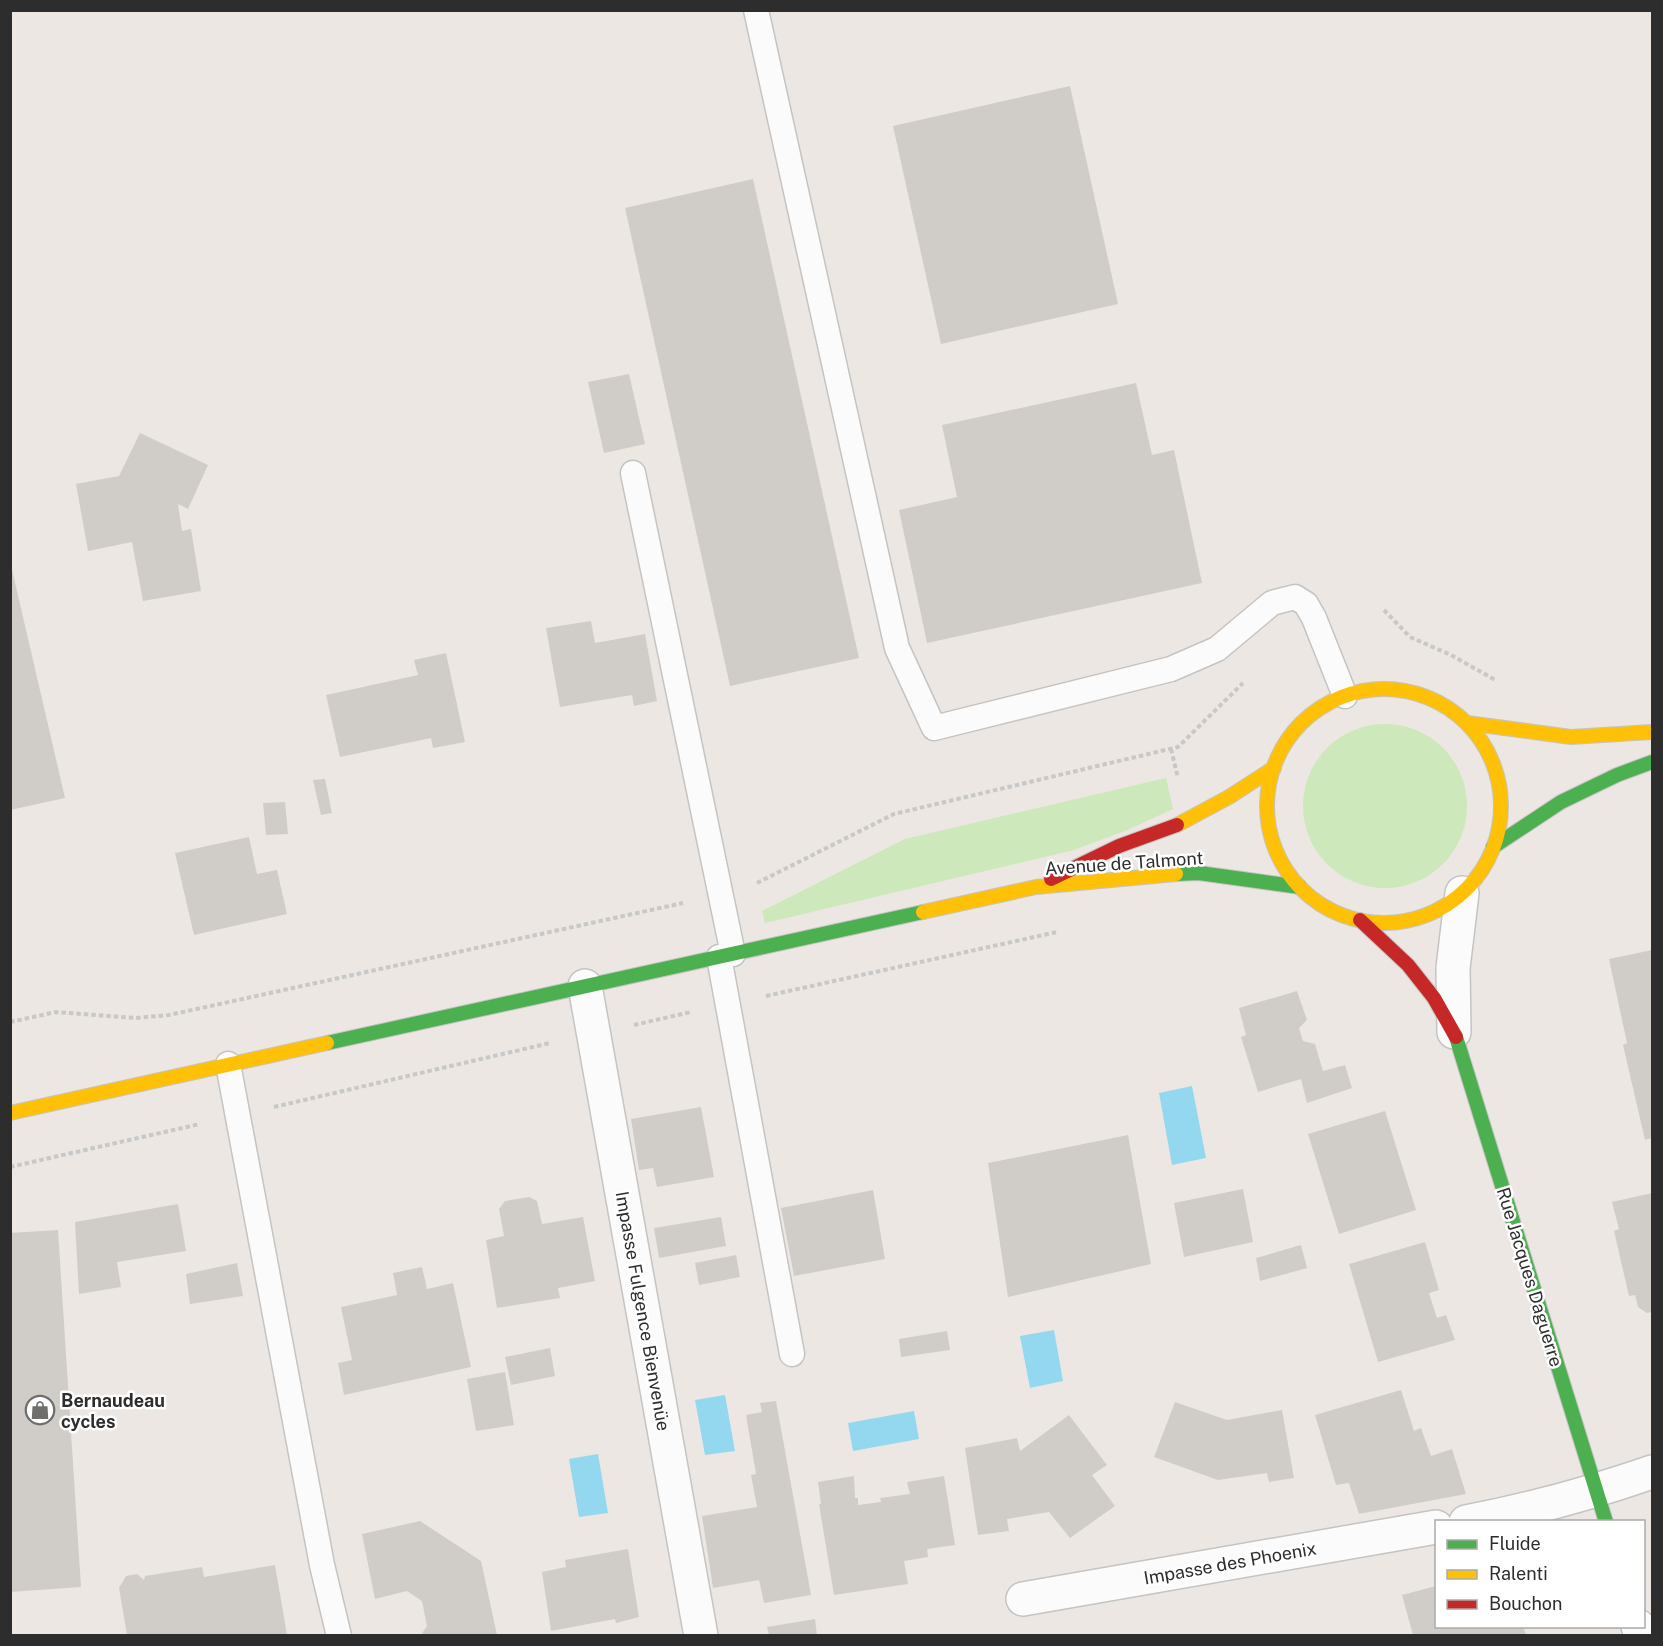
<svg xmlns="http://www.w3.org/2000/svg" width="1663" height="1646" font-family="'Public Sans',sans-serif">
<rect width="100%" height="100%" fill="#ece7e2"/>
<!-- green -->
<g fill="#cde8ba">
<circle cx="1385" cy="806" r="82"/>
<path d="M1166,778L1173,809L1125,831L1074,850L765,923L762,911L905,839Z"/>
</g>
<!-- water -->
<g fill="#94d8f0">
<path d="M1192,1086L1206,1158L1172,1165L1159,1093Z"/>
<path d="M1054,1330L1063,1381L1030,1388L1020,1336Z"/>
<path d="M725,1395L735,1451L705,1455L695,1400Z"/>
<path d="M914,1411L919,1439L853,1451L848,1423Z"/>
<path d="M598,1454L608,1513L579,1517L569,1459Z"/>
</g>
<!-- building -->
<g fill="#d0cdc9">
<path d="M1070,86L1118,304L941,344L893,126Z"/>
<path d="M753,179L859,658L730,686L625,208Z"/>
<path d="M629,374L645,444L604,453L588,382Z"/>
<path d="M1136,383L1152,455L1174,450L1202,583L927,643L899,510L957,497L942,425Z"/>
<path d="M140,433L208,465L188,509L178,504L182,531L191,529L201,591L143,601L132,542L88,551L76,484L119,476Z"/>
<path d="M10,561L65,798L10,810Z"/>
<path d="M591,621L595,643L645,634L657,701L634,706L632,695L560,707L546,628Z"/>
<path d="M446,653L465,742L433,748L431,738L340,757L326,695L418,675L414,660Z"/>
<path d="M325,779L332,813L321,815L313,780Z"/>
<path d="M285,802L288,834L266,835L263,803Z"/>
<path d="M249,837L257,874L277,870L287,914L194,935L175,853Z"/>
<path d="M1652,950V1138L1645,1140L1623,1045L1627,1043L1609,959Z"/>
<path d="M1297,991L1307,1020L1299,1028L1303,1041L1315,1044L1323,1071L1345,1065L1352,1088L1307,1103L1301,1079L1258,1092L1241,1037L1246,1035L1239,1008Z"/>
<path d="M701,1107L714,1177L657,1187L653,1168L639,1170L631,1119Z"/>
<path d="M1385,1111L1416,1210L1339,1234L1308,1134Z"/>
<path d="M1128,1135L1151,1264L1008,1297L988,1163Z"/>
<path d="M1243,1189L1253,1242L1184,1257L1174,1203Z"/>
<path d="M873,1190L885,1259L794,1276L781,1208Z"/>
<path d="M1652,1193V1312L1647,1313L1638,1307L1635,1295L1629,1296L1614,1231L1619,1229L1612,1202Z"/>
<path d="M529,1197L537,1201L542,1224L583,1217L595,1281L558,1288L560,1298L497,1308L486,1240L504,1236L499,1209L505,1201Z"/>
<path d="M178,1204L186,1251L117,1262L121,1287L79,1294L75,1222Z"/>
<path d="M721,1217L726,1246L659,1258L654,1228Z"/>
<path d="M58,1230L81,1587L10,1592V1233Z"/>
<path d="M1425,1242L1439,1290L1429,1293L1437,1318L1446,1315L1455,1340L1378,1362L1349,1264Z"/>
<path d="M1301,1245L1307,1268L1260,1281L1256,1258Z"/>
<path d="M736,1255L740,1277L699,1285L695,1263Z"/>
<path d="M237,1263L243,1296L190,1304L186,1274Z"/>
<path d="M422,1267L427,1289L453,1283L471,1367L344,1395L338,1363L352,1360L341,1307L397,1295L393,1273Z"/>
<path d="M947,1331L950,1350L901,1357L899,1339Z"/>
<path d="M550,1348L555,1376L511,1385L505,1357Z"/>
<path d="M505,1372L514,1425L476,1431L467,1379Z"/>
<path d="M1401,1390L1414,1431L1421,1428L1431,1456L1452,1449L1466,1494L1359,1514L1349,1483L1336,1485L1315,1415Z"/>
<path d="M776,1401L811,1595L764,1603L759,1580L713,1588L702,1516L757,1507L751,1475L756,1474L746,1415L762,1412L760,1403Z"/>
<path d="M1175,1402L1227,1420L1282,1410L1294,1478L1269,1482L1267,1473L1218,1480L1154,1457Z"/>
<path d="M1069,1415L1107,1465L1092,1475L1115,1506L1070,1538L1049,1512L1007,1519L1009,1531L978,1535L965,1448L1017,1438L1020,1451Z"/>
<path d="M854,1476L855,1498H858V1505L881,1502L880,1498L910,1494L907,1482L944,1476L955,1545L927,1549L928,1557L904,1561L908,1584L834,1595L819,1504H821L818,1482Z"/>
<path d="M420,1521L481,1561L497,1635H421L427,1626L422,1601L407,1591L375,1599L362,1534Z"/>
<path d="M628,1549L639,1617L616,1623L615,1619L551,1631L542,1572L566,1567L565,1560Z"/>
<path d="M275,1565L287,1635H127L119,1588L126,1576L137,1574L144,1580L145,1576L202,1567L204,1577Z"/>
<path d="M1436,1586V1626H1523L1526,1635H1413L1402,1595Z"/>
<path d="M815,1619L817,1635H769L767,1627Z"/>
</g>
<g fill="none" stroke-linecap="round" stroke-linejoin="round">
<!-- lane casing -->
<g stroke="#c5c4c3" stroke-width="27">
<g id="lane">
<path d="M756,10L897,648L934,728L1171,669L1217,649L1272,603L1295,597L1306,604L1314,618L1345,696"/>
<path d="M633,473L733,954"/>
<path d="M719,957L792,1354"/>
<path d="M228,1064L322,1565L339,1636"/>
</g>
</g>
<!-- street casing -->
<g stroke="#c5c4c3" stroke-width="36">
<g id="street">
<path d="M585,986L701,1636"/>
<path d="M1454,1032L1453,968L1462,893"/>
<path d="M1466,1522C1530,1510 1591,1493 1652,1472"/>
<path d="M1023,1599L1436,1527"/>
<path d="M1638,1626L1641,1636"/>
</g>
</g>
<!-- fast casing -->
<g stroke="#c5c4c3" stroke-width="16">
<g id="fast">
<path d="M1493,847L1561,802L1617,775L1652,762"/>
<path d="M1176,874L1199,873L1300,887"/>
<path d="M1456,1037L1606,1522"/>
<path d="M327,1043L923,912"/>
</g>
</g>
<!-- slow casing -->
<g stroke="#c5c4c3" stroke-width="16">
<g id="slow">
<circle cx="1384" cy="806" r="117"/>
<path d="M1467,723L1571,737L1652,732"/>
<path d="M1177,825L1229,797L1274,768"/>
<path d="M923,912L1036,887L1176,874"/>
<path d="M10,1113L327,1043"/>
</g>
</g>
<!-- jam casing -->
<g stroke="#c5c4c3" stroke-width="16">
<g id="jam">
<path d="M1051,879L1119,846L1177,825"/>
<path d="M1360,920L1408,965L1434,998L1456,1037"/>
</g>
</g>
<!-- path -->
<g stroke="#c8c8c8" stroke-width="4" stroke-dasharray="4.5 3" stroke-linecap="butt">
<path d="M1384,610L1410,637L1451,655L1497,681"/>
<path d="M1171,749L1178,778"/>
<path d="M757,883L894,814L1178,747L1243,683"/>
<path d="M766,996L1057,932"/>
<path d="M10,1022L56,1012L135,1018L169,1015L683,903"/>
<path d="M634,1025L691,1012"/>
<path d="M274,1107L550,1043"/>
<path d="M10,1167L200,1124"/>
</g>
<!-- lane -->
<use href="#lane" stroke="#fcfbfb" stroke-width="24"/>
<!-- street -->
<use href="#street" stroke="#fcfbfb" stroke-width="33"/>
<!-- fast -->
<use href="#fast" stroke="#4caf50" stroke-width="14"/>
<!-- slow -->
<use href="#slow" stroke="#ffc107" stroke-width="14"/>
<!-- jam -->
<use href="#jam" stroke="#c62828" stroke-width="14"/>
</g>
<!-- icons -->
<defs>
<g id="shop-ring" transform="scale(1.5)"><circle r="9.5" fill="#fff" stroke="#706e6c" stroke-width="1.5"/><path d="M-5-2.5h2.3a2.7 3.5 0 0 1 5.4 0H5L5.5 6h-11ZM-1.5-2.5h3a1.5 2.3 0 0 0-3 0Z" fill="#706e6c"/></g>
</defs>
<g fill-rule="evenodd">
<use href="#shop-ring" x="40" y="1410"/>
</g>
<g text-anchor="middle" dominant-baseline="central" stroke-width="5" stroke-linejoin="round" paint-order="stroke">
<!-- street labels -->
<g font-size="18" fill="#2d2d2d" stroke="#fff">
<text transform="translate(1124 863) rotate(-4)">Avenue de Talmont</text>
<text transform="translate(1530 1277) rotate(73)">Rue Jacques Daguerre</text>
<text transform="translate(643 1311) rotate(80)">Impasse Fulgence Bienvenüe</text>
<text transform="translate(1230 1563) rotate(-10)">Impasse des Phoenix</text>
</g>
<!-- poi labels -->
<g font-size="18" font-weight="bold" fill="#2d2d2d" stroke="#fff" text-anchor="start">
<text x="61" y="1400">Bernaudeau<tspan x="61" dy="21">cycles</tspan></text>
</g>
</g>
<!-- border -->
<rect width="1663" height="1646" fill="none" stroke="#2d2d2d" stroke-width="24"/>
<!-- legend -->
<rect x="1435" y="1520" width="210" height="108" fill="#ffffff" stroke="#ababab" stroke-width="1.5"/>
<rect x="1447" y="1540" width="30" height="9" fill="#4caf50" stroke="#ababab" stroke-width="1.5"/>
<text x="1489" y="1550" font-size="18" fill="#2d2d2d">Fluide</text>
<rect x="1447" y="1570" width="30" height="9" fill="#ffc107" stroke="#ababab" stroke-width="1.5"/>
<text x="1489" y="1580" font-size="18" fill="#2d2d2d">Ralenti</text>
<rect x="1447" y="1600" width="30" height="9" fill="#c62828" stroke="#ababab" stroke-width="1.5"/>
<text x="1489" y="1610" font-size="18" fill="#2d2d2d">Bouchon</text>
</svg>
